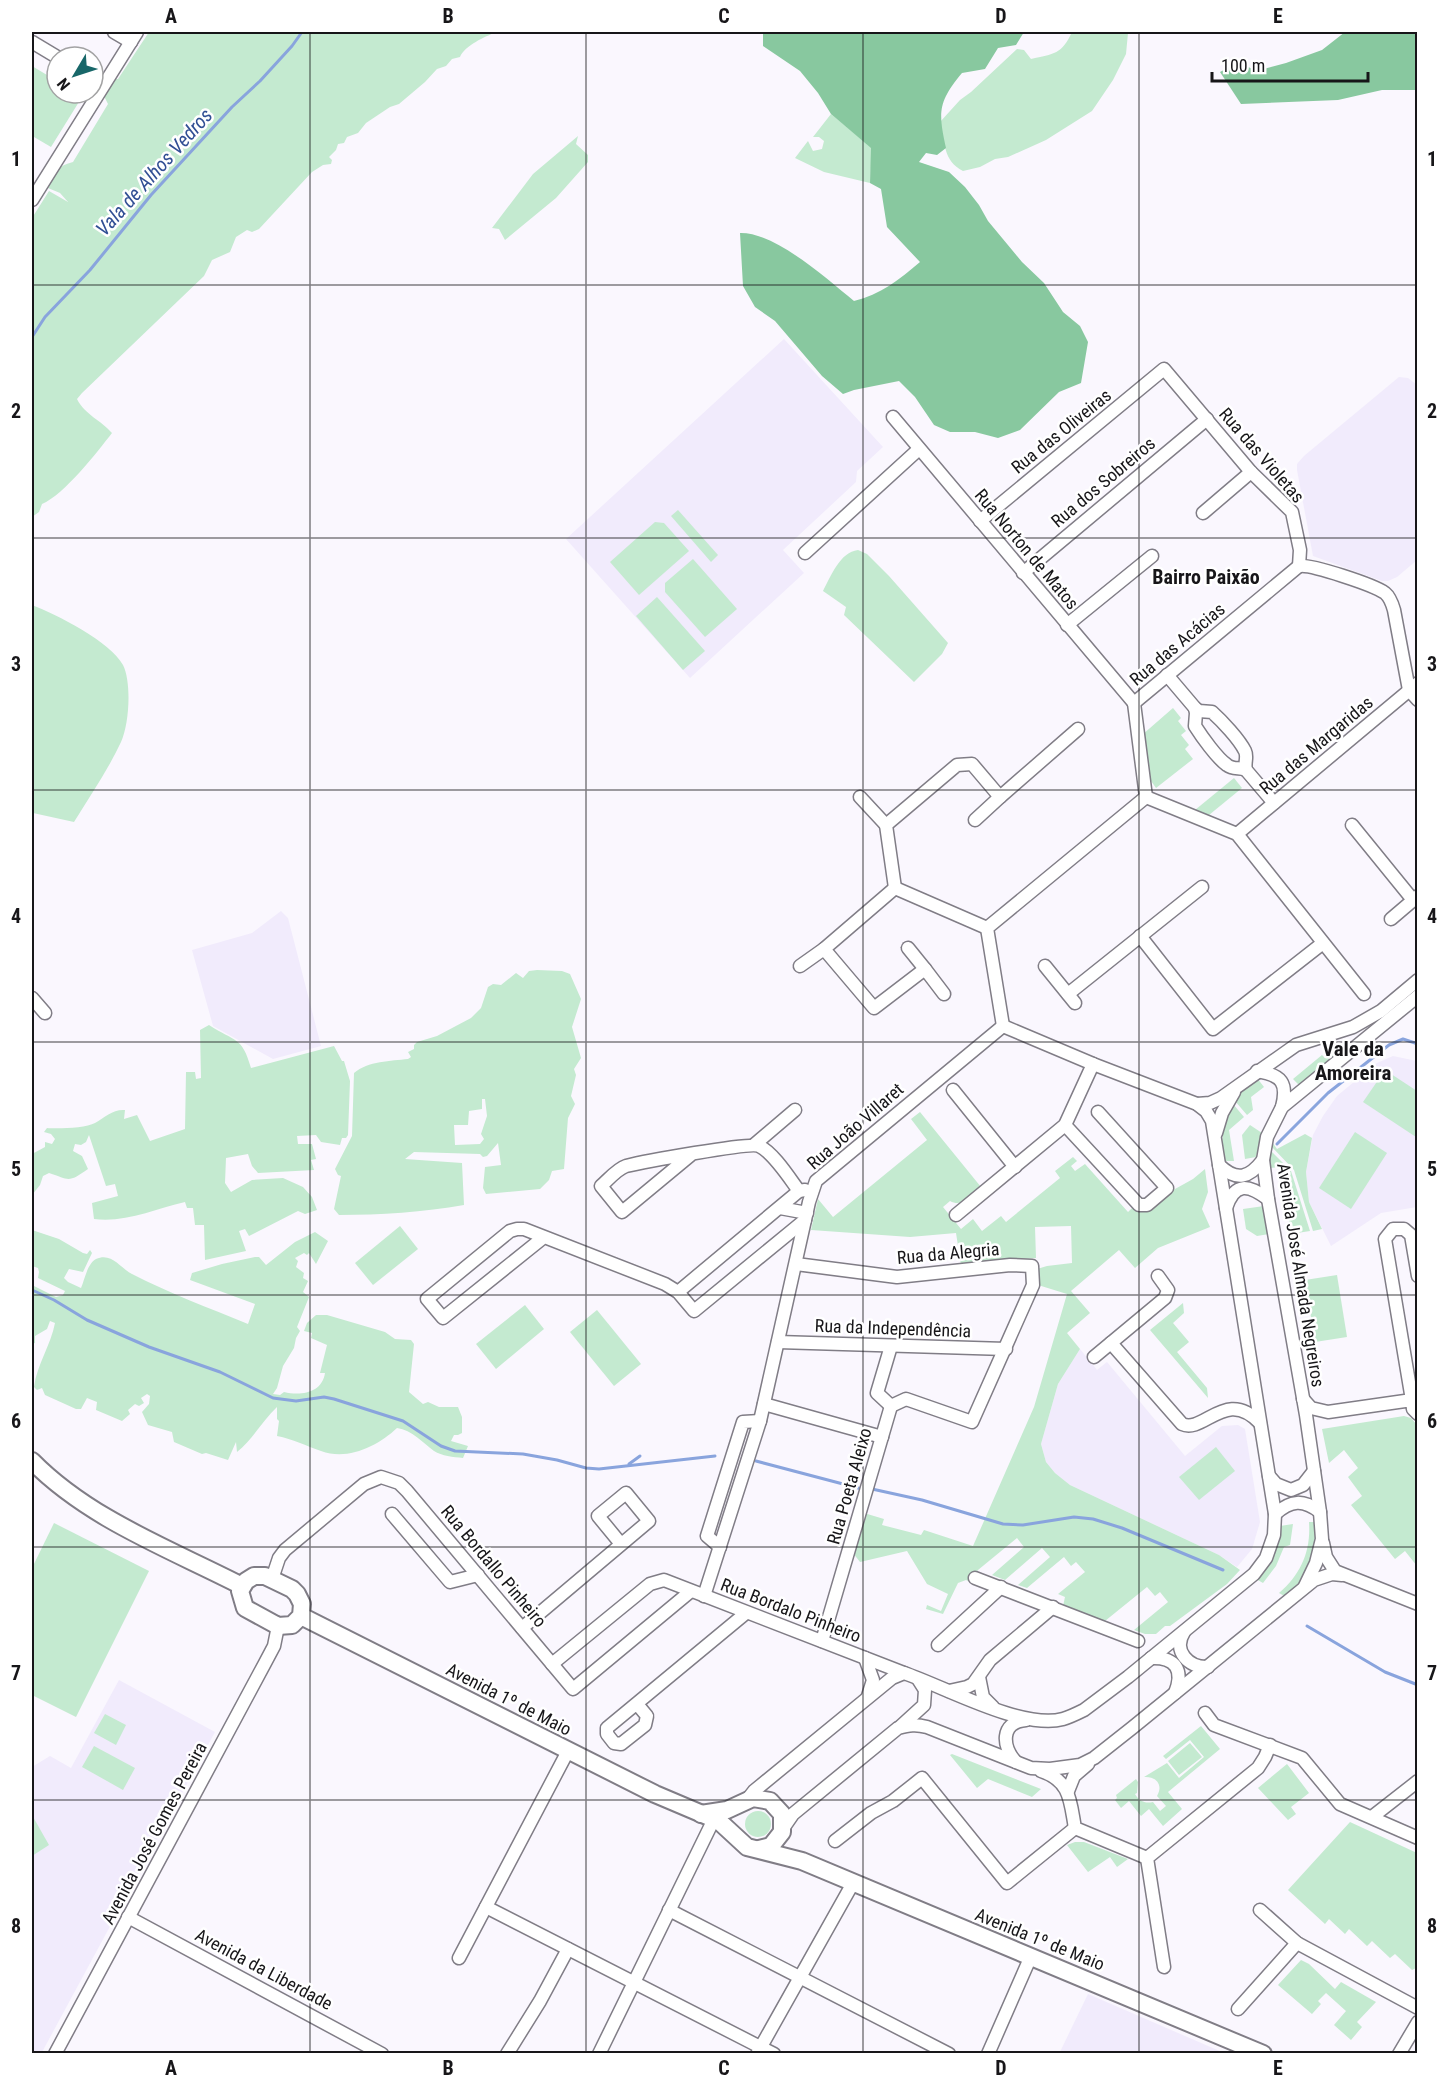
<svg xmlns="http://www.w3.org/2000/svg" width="1449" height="2085" font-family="'Roboto Condensed',sans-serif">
<rect width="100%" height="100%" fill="#faf7fe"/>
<!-- built -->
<g fill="#f1ebfc">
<path d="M784,339L883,447L857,471L856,482L783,550L804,573L690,678L566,539Z"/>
<path d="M1399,377L1408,378L1417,385V560L1397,577L1388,581H1382L1313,556L1297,470V464L1304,456Z"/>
<path d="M281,911L288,918L321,1046L273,1059L213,1026L192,950L252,933Z"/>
<path d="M1393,1056L1417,1061V1207L1381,1213L1331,1246L1309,1202L1306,1172L1313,1135L1323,1116L1337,1096L1377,1063Z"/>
<path d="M1080,1349L1097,1370L1107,1362L1185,1456L1222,1426L1238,1425L1245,1429L1260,1522L1252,1549L1237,1567L1219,1555L1070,1485L1055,1473L1046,1462L1041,1444L1058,1384Z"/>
<path d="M119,1680L215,1732L41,2054L32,2053V1767L50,1756L71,1768Z"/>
<path d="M1088,1994L1222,2052L1231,2053L1059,2054Z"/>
</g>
<!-- green -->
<g fill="#c4ead0" fill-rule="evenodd">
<path d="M149,32H496C485,37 465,45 460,57L452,59L446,66L437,69L425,82L399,104L390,107L366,123L358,133L347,137L344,143L338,144L336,150L329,157L332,160L331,164L323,165L312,172L259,229L252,232L247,230L236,237L230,252L212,260L204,276L82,393L77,399C85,415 101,420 112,433C98,451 64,495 42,504L39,512L32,517V218L49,191L68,202L60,193L48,188C52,174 59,165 73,162L108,104L103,94L114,79H118Z"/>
<path d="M1072,32H1125L1128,33L1126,54L1113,80L1092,111L1046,140L1008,157L995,159L980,167L963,171C943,161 945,142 940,122L960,100L971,92L1017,49L1024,50L1031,59C1054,54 1062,54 1072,32Z"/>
<path d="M32,66L57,81V93H76L82,97L51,147L34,137L32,140Z"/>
<path d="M831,114L872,148L870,183L824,172L795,158L808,141L813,151L822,149L824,141L819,137H813Z"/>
<path d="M578,136L576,144L588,155V162L556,198L505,240L499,229L492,228L533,174Z"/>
<path d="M678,510L718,555L711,562L671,516Z"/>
<path d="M655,522L664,523L689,551L639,595L610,562Z"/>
<path d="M858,550L867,554L889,576L948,643L942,654L914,682L844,615L846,607L823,591C831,576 840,552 858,550Z"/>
<path d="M693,559L737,609L705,637L665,592V583Z"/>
<path d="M657,597L705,651L683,670L636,616Z"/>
<path d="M32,605C56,614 111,642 123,665C132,683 129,725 121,742C108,770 90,796 74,822L33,813L32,809Z"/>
<path d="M1173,708L1181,718L1178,721L1186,731L1181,735L1189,745L1185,749L1193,759L1156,788L1149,778L1142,735Z"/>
<path d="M1234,778L1242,788L1209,815L1195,810Z"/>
<path d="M537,970L562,971L570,974L581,999L572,1027L581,1058L574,1069L576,1075L571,1096L575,1104L568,1118L564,1169L552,1171L549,1180L540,1189L486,1194L483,1188L485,1167L501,1165L498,1143L487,1156L483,1157L480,1154L414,1152L405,1159L462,1163L464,1205C424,1212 380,1215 339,1215L334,1209L341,1176L338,1175L335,1169L352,1136L354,1073C368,1061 391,1061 408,1059L411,1057L408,1052L414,1049V1045L417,1042L437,1036L471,1018L481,1008L488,987L493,984L501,985L516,973L523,978L529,971ZM482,1099H485L487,1116L481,1134L484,1139L480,1144L455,1145L454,1125H468L469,1111L482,1109Z"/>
<path d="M209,1025C235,1042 242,1036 251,1068L334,1046L342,1061H344L350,1081L348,1135L346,1138H342L340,1145L321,1142L316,1135L297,1136L298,1144H312L316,1159L311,1160L314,1170L258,1173L252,1166L248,1154L226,1158L225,1183L231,1192L252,1180L283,1178L303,1187L312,1197L317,1210L305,1214L298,1211L249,1236L245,1229L239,1231L246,1251L205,1260L204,1225H195L193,1208H187L185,1202C155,1209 125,1223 94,1219L92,1203L118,1196L115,1184L106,1186L89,1135L86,1142L81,1145L75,1144L73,1151L82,1156L88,1169C68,1183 70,1180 49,1173L43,1176L40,1185L32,1195V1154L45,1147V1142L52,1144L55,1139L51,1134L44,1132L47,1128C58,1129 86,1128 95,1123C105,1117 113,1109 125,1110L124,1119L137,1115L150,1141L185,1129L186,1072H195L196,1079L201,1078L200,1030Z"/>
<path d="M1334,1051L1338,1055L1300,1086L1293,1079L1322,1055L1325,1058Z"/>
<path d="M1385,1070L1417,1091L1418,1134L1416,1137L1363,1102Z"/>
<path d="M1257,1078L1264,1087L1251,1097L1253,1110L1247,1115L1235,1101L1244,1088Z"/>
<path d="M1233,1104L1244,1117L1229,1130L1234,1161H1224C1219,1141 1224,1122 1233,1104Z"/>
<path d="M920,1112L981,1187C972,1195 963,1208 950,1201L943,1207L961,1229L973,1219L982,1231L1001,1216L1006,1222L1060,1178L1055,1171L1073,1157L1077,1161L1071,1166L1075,1171L1085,1164L1128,1212L1134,1206L1139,1210H1146L1166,1194L1193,1179L1205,1169L1208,1192L1202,1209L1210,1227L1158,1248L1135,1268L1119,1250L1071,1291L1090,1313L1067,1333L1080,1349L1058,1384L1041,1444L1046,1462L1055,1473L1070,1485L1219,1555L1240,1570L1227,1584L1170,1626H1165L1156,1634H1145L1134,1630L1168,1602L1160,1592L1155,1596L1147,1587L1105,1621L1063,1606L1065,1597L1058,1594L1085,1572L1076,1562L1071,1566L1064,1557L1027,1588L1018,1585L1050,1557L1042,1548L1005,1580L992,1575L1024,1547L1017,1538L978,1570L970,1582L966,1580L958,1583L943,1614L926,1609L927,1605L941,1611L948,1594L927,1584L907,1551L860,1562L853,1553L864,1513L884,1519L882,1525L921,1535L924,1530L973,1546L1034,1407L1067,1294L1038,1285L1037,1269L1047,1266L1072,1263L1071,1226L1035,1227L1036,1258L961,1265L956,1233L910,1237L811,1230L818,1199L833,1217L927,1140L911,1119Z"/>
<path d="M1250,1125L1262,1133L1256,1157L1245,1159L1242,1135Z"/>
<path d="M1355,1132L1387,1153L1351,1209L1319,1188Z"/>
<path d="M1305,1134L1312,1138L1306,1172L1309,1202L1322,1229L1313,1231L1294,1170L1271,1146L1272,1142L1277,1149Z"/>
<path d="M1270,1150L1291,1171L1310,1231L1291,1234L1280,1167L1270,1168Z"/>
<path d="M1264,1206L1269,1234L1257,1236L1246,1229L1243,1209Z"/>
<path d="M400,1226L418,1249L373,1285L355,1263Z"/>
<path d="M32,1230L59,1239L83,1253L87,1254L90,1250L92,1253L83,1272L69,1269L64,1278L68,1282L81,1288C85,1279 87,1264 96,1259C112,1252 120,1268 132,1274C169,1293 209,1308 248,1324L255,1304L190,1280L192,1273L222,1264L255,1257H259L266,1265L295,1242L315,1232L328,1241L316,1264L309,1253L307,1255L304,1253L295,1258L298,1261L296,1267L304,1273L303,1278L308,1281L303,1292L309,1297L297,1327L300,1331L296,1338L294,1348L283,1366L277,1388L273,1394L280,1395L284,1392C301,1396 322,1393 325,1373H320L327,1345L311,1338L312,1333L304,1331L307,1323L316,1315H327L385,1332L395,1339L411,1340L414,1344L409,1392L423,1404L428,1402L439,1407H458L462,1417V1433L458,1435H454L451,1441L468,1446L463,1458C453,1457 442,1456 434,1451C423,1443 412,1430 397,1428C378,1446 348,1461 321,1451C306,1446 293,1439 277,1436L279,1421L277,1419V1407C263,1420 253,1439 237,1452L236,1442L228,1460L206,1453L202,1454L174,1442L172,1432L148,1425L142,1412L149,1404L150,1396L147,1394L141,1398L144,1403L139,1406L135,1404L128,1410L130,1414L122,1421L96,1410L97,1402L87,1398L81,1409H76L45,1395L42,1388L37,1390L34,1387C37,1364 51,1345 55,1323L50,1321L47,1329L35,1336V1343L32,1344V1285L56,1297L63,1295L65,1291L38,1278L39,1272L38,1268L32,1266Z"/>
<path d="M1337,1275L1347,1337L1315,1342L1305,1280Z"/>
<path d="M1183,1303L1184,1313L1173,1323L1189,1342L1177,1352L1207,1388L1208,1398L1150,1330Z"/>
<path d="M525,1305L544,1329L496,1369L476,1344Z"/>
<path d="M597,1310L641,1364L614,1386L570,1332Z"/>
<path d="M1404,1416L1411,1418L1417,1425V1566L1405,1551L1395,1559L1351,1505L1362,1496L1348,1477L1358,1468L1344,1450L1329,1463L1322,1429Z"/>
<path d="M1216,1447L1235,1471L1199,1500L1179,1477Z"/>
<path d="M1309,1522H1316C1319,1551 1307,1578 1286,1597L1279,1593C1301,1574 1311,1551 1309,1522Z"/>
<path d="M54,1523L149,1571L76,1717L32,1695V1568Z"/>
<path d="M1293,1524L1290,1545L1284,1547L1276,1566L1263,1583L1256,1579L1277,1543L1280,1526Z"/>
<path d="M105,1714L126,1725L116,1745L94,1733Z"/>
<path d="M1201,1726L1220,1749L1168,1792L1182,1809L1163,1826L1149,1809L1141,1816L1129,1801L1121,1808L1115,1800L1117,1798L1116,1795L1136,1779L1138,1782L1137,1793L1135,1794C1139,1801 1145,1804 1153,1802L1160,1811L1166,1806L1157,1796C1164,1784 1155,1776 1144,1777L1167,1763L1179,1778L1204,1757L1190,1740L1166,1759L1163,1756Z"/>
<path d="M1190,1743L1202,1757L1179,1775L1168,1761Z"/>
<path d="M94,1746L135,1768L123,1790L82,1767Z"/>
<path d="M952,1754L1041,1789L1032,1797L988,1779L977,1788L950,1755Z"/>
<path d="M1287,1764L1309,1793L1291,1807L1296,1814L1288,1820L1258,1788Z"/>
<circle cx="758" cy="1824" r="13"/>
<path d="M32,1815L49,1845L32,1856Z"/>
<path d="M1350,1822L1417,1853L1418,1967L1412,1970L1395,1954L1390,1958L1372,1941L1367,1946L1349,1929L1345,1934L1329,1919L1325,1924L1288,1890Z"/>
<path d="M1075,1842H1084L1128,1859L1117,1867L1110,1857L1088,1872L1067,1845Z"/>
<path d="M1301,1960L1309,1964L1335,1989L1341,1982L1376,2002L1357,2022L1362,2027L1351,2040L1334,2025L1346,2011L1326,1993L1318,2001L1321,2004L1312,2014L1278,1985Z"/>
</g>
<!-- forest -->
<g fill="#88c89f">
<path d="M763,32H1024L1016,45L998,48L985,69L962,73C938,102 938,112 946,148L937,155L926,153L919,162L949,172L965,187L979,205L988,221L1022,262L1044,283L1063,312L1080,326L1088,342L1081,383L1059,392L1020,430L998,438L975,432H950L934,425L915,397L899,381L854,390L843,394L822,376L775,321L755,307L743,286L740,233C775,232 827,279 854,301C880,295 900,279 920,262L887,227L881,189L870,183L871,148L831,114L818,93L800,71L763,46Z"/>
<path d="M1345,32H1417V90H1382L1338,100L1241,104L1220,72L1239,62L1256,71L1286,63L1322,50Z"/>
</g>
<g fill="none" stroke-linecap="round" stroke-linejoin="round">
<!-- stream -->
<g stroke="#89a4dd" stroke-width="3">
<path d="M32,337L45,317L90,270L151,195L232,107L260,81L292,46L302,32"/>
<path d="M1277,1144L1328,1093L1389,1045L1403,1039L1418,1044"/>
<path d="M32,1290L54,1300L87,1320L149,1347L220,1372L273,1398L296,1401L324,1397L334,1399L403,1421L441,1446L455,1451L523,1454L557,1460L586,1468L599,1469L715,1456"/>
<path d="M756,1461L862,1489"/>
<path d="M629,1464L640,1456"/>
<path d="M872,1489L922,1500L1003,1524L1023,1525L1074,1517L1093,1519L1122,1528L1223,1570"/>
<path d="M1307,1626L1385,1672L1418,1685"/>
</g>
<!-- minor casing -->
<g stroke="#807d86" stroke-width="15">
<g id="minor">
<path d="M114,32L131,42"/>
<path d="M32,42L57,57"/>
<path d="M32,200L137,32"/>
<path d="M893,417L1134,703"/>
<path d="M1203,513L1251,472"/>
<path d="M980,521L1164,369L1251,472L1292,512L1300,550L1299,566"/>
<path d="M805,553L919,449"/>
<path d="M1299,566C1311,564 1374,585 1385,593C1390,597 1392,603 1394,610L1409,690L1418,700"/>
<path d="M1023,573L1207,419"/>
<path d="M1067,625L1152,556"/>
<path d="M1167,675L1195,708L1199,711L1212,712C1222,721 1239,739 1245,751C1248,757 1244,763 1246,770L1274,803"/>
<path d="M1134,703L1299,566"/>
<path d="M1134,703L1146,797"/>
<path d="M1195,708L1196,713L1195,726C1202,737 1217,758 1227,765C1233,770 1240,767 1246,770"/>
<path d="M860,797L886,825"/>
<path d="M1146,797L1237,834L1364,994"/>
<path d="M975,820L1000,797"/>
<path d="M1352,825L1413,900"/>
<path d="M1237,834L1418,683"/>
<path d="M895,888L886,825L957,765L972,764L1000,797L1078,729"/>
<path d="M1391,919L1418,896"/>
<path d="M1140,936L1213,1029L1323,943"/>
<path d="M908,948L925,969"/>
<path d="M800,966L824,949"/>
<path d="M1045,966L1075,1003"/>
<path d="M944,994L925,969L874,1008L824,949L895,888L987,928"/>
<path d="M1068,994L1202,887"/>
<path d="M32,998L45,1013"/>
<path d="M1003,1026L987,928L1146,797"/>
<path d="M1257,1071C1282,1075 1288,1083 1282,1107"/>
<path d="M953,1090L1015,1167"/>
<path d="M1197,1104L1210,1103L1221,1098L1296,1045L1353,1027L1381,1011L1418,980"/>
<path d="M1065,1125L1139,1205H1147L1167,1188L1098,1112"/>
<path d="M1216,1133L1222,1113L1234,1092"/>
<path d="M755,1144L795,1110"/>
<path d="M692,1154L622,1212L601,1186C608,1180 617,1169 626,1166C642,1162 750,1142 759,1146C773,1152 790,1179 799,1191"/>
<path d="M1219,1165C1237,1182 1249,1178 1263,1160"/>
<path d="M780,1208L807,1213"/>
<path d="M1226,1208C1235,1181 1249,1185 1268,1199"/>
<path d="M956,1215L1065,1125L1093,1064"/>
<path d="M544,1237L443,1318L427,1299L510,1231L517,1229H524L665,1284L678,1292L694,1311L805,1220"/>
<path d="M796,1264L897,1277L1010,1265L1032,1266L1033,1285L972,1422L906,1399L891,1406"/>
<path d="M1418,1276L1411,1235L1404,1229H1393L1385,1239L1412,1400L1418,1398"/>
<path d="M678,1292L799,1191L805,1190"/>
<path d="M778,1342L1006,1349"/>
<path d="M1111,1343L1182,1424C1204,1434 1226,1387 1260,1423"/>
<path d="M1094,1357L1165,1298L1168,1290L1158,1276"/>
<path d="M1303,1399L1311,1408L1328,1412L1412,1400L1413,1409L1418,1414"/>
<path d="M764,1404L882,1437"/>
<path d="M891,1406L877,1393L891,1346"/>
<path d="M1269,1476L1276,1484L1291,1490L1303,1485L1314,1471"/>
<path d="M392,1514L450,1582L478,1575"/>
<path d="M1275,1514C1291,1500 1303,1499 1320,1512"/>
<path d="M1323,1543L1326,1557L1335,1571L1418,1604"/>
<path d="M720,1547L707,1536L743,1422L760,1421"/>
<path d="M975,1578L1138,1641"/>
<path d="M272,1579L279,1558L285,1550L364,1484L381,1477L399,1483L407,1491L573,1689L691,1591"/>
<path d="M1305,1586L1316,1563L1322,1539L1320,1512L1306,1415L1268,1199L1263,1160L1267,1137L1282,1107L1418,996"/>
<path d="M704,1596L760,1421L809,1202L816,1181L1003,1026"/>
<path d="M522,1628L649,1521L626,1493L598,1516L621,1544"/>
<path d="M1184,1632C1172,1651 1189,1668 1208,1667"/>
<path d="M822,1641L891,1406"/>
<path d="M938,1645L1001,1587"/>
<path d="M865,1658L873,1680L868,1696"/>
<path d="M1151,1658C1176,1657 1184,1670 1175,1693"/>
<path d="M552,1664L650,1584L664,1580L904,1673"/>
<path d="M979,1677L983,1697L993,1707"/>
<path d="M949,1691L967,1687L973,1684L990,1660L1053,1607"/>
<path d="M637,1704L647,1716L645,1725L621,1744L614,1743L607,1734V1728L746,1613"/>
<path d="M1205,1713L1214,1725L1302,1758L1340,1804L1418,1838"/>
<path d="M901,1726L924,1705L925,1690L918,1679"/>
<path d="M1016,1762C1002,1747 1000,1722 1026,1720"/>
<path d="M1041,1771C1071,1781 1070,1801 1075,1828L1147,1858"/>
<path d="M1068,1791L1074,1776L1088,1764"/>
<path d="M747,1800L754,1791L892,1678L904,1673C945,1687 1022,1730 1063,1719C1070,1717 1078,1713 1084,1710L1128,1677L1254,1574L1266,1558L1274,1535L1275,1514L1212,1121L1206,1111L1197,1104L1093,1064L1003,1026"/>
<path d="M1372,1817L1418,1781"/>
<path d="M784,1827L793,1814L898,1728C909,1725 916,1724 927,1727L1031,1768L1050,1769L1080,1765L1094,1758L1132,1728L1314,1580L1332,1574L1342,1575"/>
<path d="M835,1841L871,1813L893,1801L922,1778L1007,1883L1075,1828"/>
<path d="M486,1907L774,2054"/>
<path d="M669,1910L949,2054"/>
<path d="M1260,1910L1297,1943L1418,2008"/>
<path d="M128,1917L382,2054"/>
<path d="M459,1958L568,1751"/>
<path d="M1164,1967L1147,1858L1258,1768L1265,1757L1270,1745"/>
<path d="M1238,2009L1297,1943"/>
<path d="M758,2052L853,1883"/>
<path d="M55,2054L265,1663L274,1646L278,1626"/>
<path d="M507,2054L540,2001L568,1949"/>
<path d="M599,2054L714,1819"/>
<path d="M988,2054L1031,1956"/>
<path d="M1399,2054L1418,2022"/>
</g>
</g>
<!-- major casing -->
<g stroke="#807d86" stroke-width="20">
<g id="major">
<path d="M32,1461C89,1519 170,1549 242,1586"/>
<path d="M254,1576H265L292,1589L297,1594L302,1604L301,1616L292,1625L278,1626L245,1608L240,1591L246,1581Z"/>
<path d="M301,1616L655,1794L714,1819L721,1823L747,1847L802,1861L1263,2054"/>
<path d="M701,1814L727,1810L753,1798L770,1801L782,1814V1832L771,1846L759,1849"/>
</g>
</g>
<!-- minor -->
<use href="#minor" stroke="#fff" stroke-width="12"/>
<!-- major -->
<use href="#major" stroke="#fff" stroke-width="16"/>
</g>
<!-- grid -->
<path fill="none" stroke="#171619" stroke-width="1.5" stroke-opacity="0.55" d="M310,32V2054M586,32V2054M863,32V2054M1139,32V2054M32,285H1418M32,538H1418M32,790H1418M32,1042H1418M32,1295H1418M32,1547H1418M32,1800H1418"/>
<g text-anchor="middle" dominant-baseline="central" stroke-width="5" stroke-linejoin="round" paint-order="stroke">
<!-- street labels -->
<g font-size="18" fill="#171619" stroke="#fff">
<text transform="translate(1061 431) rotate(-39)">Rua das Oliveiras</text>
<text transform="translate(1262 455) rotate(49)">Rua das Violetas</text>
<text transform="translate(1103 482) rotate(-40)">Rua dos Sobreiros</text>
<text transform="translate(1027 549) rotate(50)">Rua Norton de Matos</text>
<text transform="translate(1177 644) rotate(-40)">Rua das Acácias</text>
<text transform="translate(1316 745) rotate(-40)">Rua das Margaridas</text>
<text transform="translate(855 1126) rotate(-41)">Rua João Villaret</text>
<text transform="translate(948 1253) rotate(-5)">Rua da Alegria</text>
<text transform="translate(1301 1275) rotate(81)">Avenida José Almada Negreiros</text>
<text transform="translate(893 1328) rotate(2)">Rua da Independência</text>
<text transform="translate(849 1486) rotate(-74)">Rua Poeta Aleixo</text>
<text transform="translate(494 1566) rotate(50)">Rua Bordallo Pinheiro</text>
<text transform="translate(791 1610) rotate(21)">Rua Bordalo Pinheiro</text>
<text transform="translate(509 1699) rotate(27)">Avenida 1º de Maio</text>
<text transform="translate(154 1833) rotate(-62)">Avenida José Gomes Pereira</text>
<text transform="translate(1040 1939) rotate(22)">Avenida 1º de Maio</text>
<text transform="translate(264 1969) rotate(28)">Avenida da Liberdade</text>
</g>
<!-- water labels -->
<g font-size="20" font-style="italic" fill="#314f94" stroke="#fff">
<text transform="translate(154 172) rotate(-48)">Vala de Alhos Vedros</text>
</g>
<!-- neighbourhood labels -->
<g font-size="20" font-weight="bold" fill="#171619" stroke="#fff">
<text x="1206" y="577">Bairro Paixão</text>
</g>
<!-- quarter labels -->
<g font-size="21" font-weight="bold" fill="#171619" stroke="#fff">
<text x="1353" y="1049">Vale da<tspan x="1353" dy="24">Amoreira</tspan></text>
</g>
</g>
<!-- border -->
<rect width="1449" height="2085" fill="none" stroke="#ffffff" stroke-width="66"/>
<!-- north arrow -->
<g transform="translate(75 75) rotate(231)"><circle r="28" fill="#ffffff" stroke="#a2a2a3" stroke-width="1.5"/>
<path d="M0-4.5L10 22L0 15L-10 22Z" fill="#186769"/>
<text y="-9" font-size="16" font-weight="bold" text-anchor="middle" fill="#171619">N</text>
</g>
<!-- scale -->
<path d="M1212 72v9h156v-9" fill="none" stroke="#171619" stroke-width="3"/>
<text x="1221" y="72" font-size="18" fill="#171619" stroke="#ffffff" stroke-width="4.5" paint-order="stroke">100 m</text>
<rect x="33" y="33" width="1383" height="2019" fill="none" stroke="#171619" stroke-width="2"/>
<g font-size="20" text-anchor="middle" font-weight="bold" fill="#171619">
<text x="171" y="23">A</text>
<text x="448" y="23">B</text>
<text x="724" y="23">C</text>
<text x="1001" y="23">D</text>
<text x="1278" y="23">E</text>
<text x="16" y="166">1</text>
<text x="1432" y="166">1</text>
<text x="16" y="418">2</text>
<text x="1432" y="418">2</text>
<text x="16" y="671">3</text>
<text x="1432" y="671">3</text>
<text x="16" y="923">4</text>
<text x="1432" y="923">4</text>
<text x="16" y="1176">5</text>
<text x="1432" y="1176">5</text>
<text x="16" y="1428">6</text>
<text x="1432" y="1428">6</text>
<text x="16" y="1680">7</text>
<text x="1432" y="1680">7</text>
<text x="16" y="1933">8</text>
<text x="1432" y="1933">8</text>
<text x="171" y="2075">A</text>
<text x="448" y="2075">B</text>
<text x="724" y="2075">C</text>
<text x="1001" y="2075">D</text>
<text x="1278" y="2075">E</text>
</g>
</svg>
